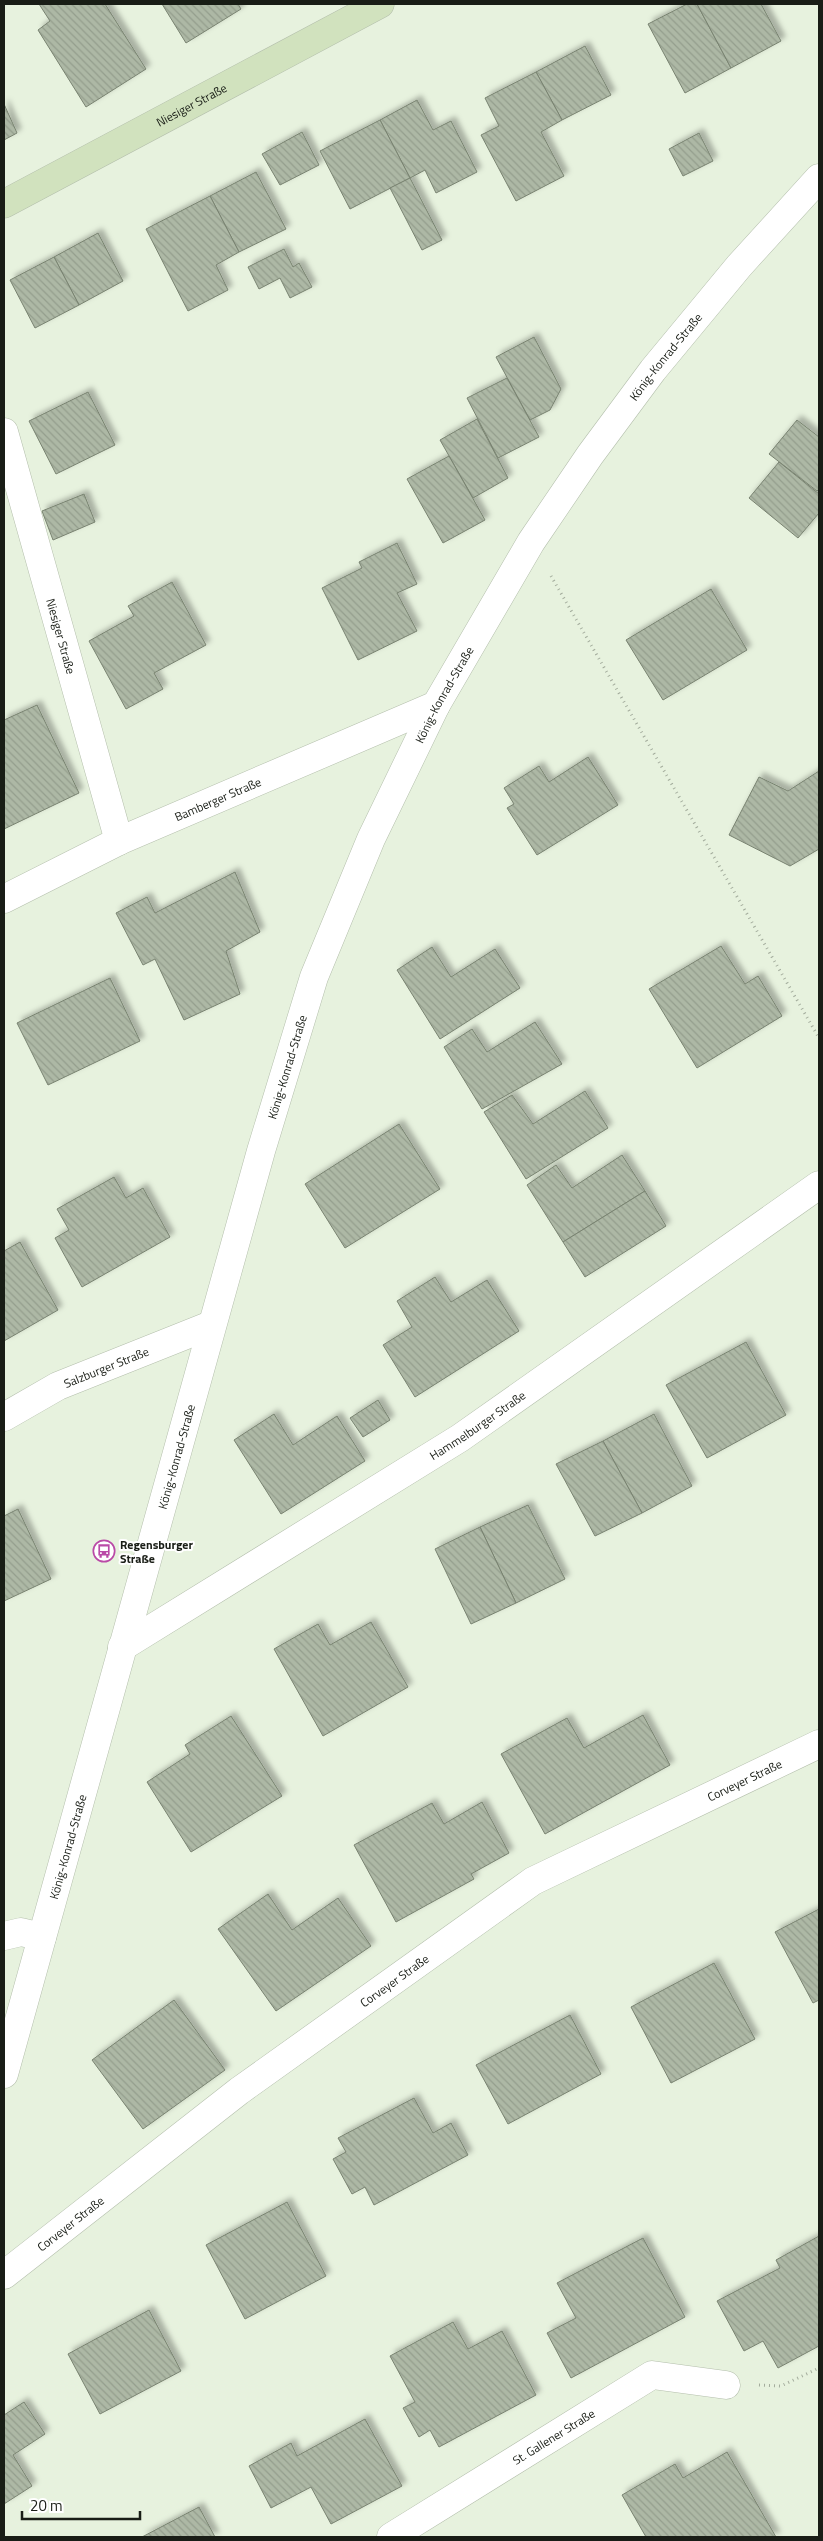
<svg xmlns="http://www.w3.org/2000/svg" width="823" height="2541" font-family="'Titillium Web',sans-serif">
<defs>
<pattern id="building-back-hatch" width="6" height="6" patternUnits="userSpaceOnUse" patternTransform="scale(1.25)"><rect width="6" height="6" fill="#adb8a5"/><path d="M-1 5l2 2M0 0l6 6M5-1l2 2" fill="none" stroke="#949e8d"/></pattern>
<filter id="shadow"><feDropShadow dx="4.5" dy="-4.5" stdDeviation="2.5" flood-color="#0004"/></filter>
</defs>
<rect width="100%" height="100%" fill="#e7f2de"/>
<!-- building -->
<g fill="url(#building-back-hatch)" stroke="#798371" filter="url(#shadow)">
<path d="M39,4H105L146,69L86,107L38,30L50,21Z"/>
<path d="M162,4H238L241,9L186,43Z"/>
<path d="M687,4H697L731,68L685,93L648,24Z"/>
<path d="M697,4H761L781,41L731,68Z"/>
<path d="M585,46L611,95L562,120L536,72Z"/>
<path d="M536,72L562,120L541,132L564,176L516,201L481,135L499,126L485,98Z"/>
<path d="M417,100L433,130L451,121L477,172L436,193L425,170L410,178L380,120Z"/>
<path d="M4,104L17,133L4,140Z"/>
<path d="M380,120L410,178L350,209L320,151Z"/>
<path d="M302,132L319,165L280,185L262,154Z"/>
<path d="M699,133L713,161L683,176L669,149Z"/>
<path d="M256,172L286,229L239,252L210,196Z"/>
<path d="M410,178L442,240L422,250L390,188Z"/>
<path d="M210,196L239,252L216,265L228,290L188,311L146,229Z"/>
<path d="M98,233L123,281L79,305L54,257Z"/>
<path d="M284,249L293,267L299,263L312,287L290,298L280,278L259,289L248,267Z"/>
<path d="M54,257L79,305L35,328L10,280Z"/>
<path d="M534,337L561,389L550,410L530,420L496,357Z"/>
<path d="M507,378L539,437L498,458L467,398Z"/>
<path d="M88,392L115,445L56,474L29,421Z"/>
<path d="M477,419L508,478L473,498L440,440Z"/>
<path d="M797,420L819,437V489L817,491L769,454Z"/>
<path d="M449,456L485,520L443,543L407,479Z"/>
<path d="M779,462L819,494V513L798,538L749,498Z"/>
<path d="M84,494L95,522L53,540L42,511Z"/>
<path d="M397,543L417,584L397,593L417,631L358,660L322,588L362,568L359,562Z"/>
<path d="M172,582L206,645L154,673L163,689L126,709L89,641L134,616L128,606Z"/>
<path d="M711,589L747,650L663,700L626,640Z"/>
<path d="M37,705L79,793L4,829V720Z"/>
<path d="M588,757L618,805L537,855L507,808L514,804L504,788L539,766L549,782Z"/>
<path d="M819,771V849L790,866L729,835L759,777L788,791Z"/>
<path d="M235,872L260,932L226,951L240,994L184,1020L155,959L143,965L116,913L147,897L155,913Z"/>
<path d="M721,946L745,984L758,976L782,1016L697,1068L649,989Z"/>
<path d="M432,947L451,977L495,949L520,988L440,1039L397,970Z"/>
<path d="M110,978L140,1041L48,1085L17,1023Z"/>
<path d="M535,1022L562,1064L482,1109L444,1047L472,1029L487,1052Z"/>
<path d="M585,1091L608,1128L526,1179L484,1112L512,1095L533,1124Z"/>
<path d="M399,1124L440,1189L345,1248L305,1184Z"/>
<path d="M622,1155L645,1191L563,1242L527,1185L556,1165L572,1188Z"/>
<path d="M114,1177L126,1198L143,1188L170,1237L82,1287L55,1238L69,1230L57,1209Z"/>
<path d="M645,1191L666,1226L585,1277L563,1242Z"/>
<path d="M20,1242L58,1310L4,1341V1251Z"/>
<path d="M435,1277L451,1302L487,1280L519,1331L415,1397L383,1345L412,1327L397,1301Z"/>
<path d="M746,1342L786,1415L707,1458L666,1385Z"/>
<path d="M378,1400L390,1420L363,1437L350,1418Z"/>
<path d="M274,1414L293,1445L337,1416L365,1461L281,1514L234,1440Z"/>
<path d="M654,1414L692,1486L642,1513L603,1441Z"/>
<path d="M603,1441L642,1513L595,1536L556,1464Z"/>
<path d="M528,1505L565,1579L516,1603L480,1527Z"/>
<path d="M18,1509L51,1579L4,1601V1516Z"/>
<path d="M480,1527L516,1603L471,1624L435,1549Z"/>
<path d="M371,1622L408,1687L323,1736L274,1649L318,1624L330,1645Z"/>
<path d="M643,1715L670,1765L545,1834L501,1754L567,1718L584,1748Z"/>
<path d="M231,1716L282,1796L191,1852L147,1782L190,1754L185,1745Z"/>
<path d="M482,1802L509,1853L471,1874L474,1879L396,1922L354,1845L432,1803L444,1824Z"/>
<path d="M268,1894L292,1930L338,1898L371,1946L276,2011L218,1929Z"/>
<path d="M819,1909V2000L813,2003L775,1932Z"/>
<path d="M714,1963L755,2039L671,2083L631,2007Z"/>
<path d="M174,2000L225,2070L143,2129L92,2060Z"/>
<path d="M570,2015L601,2074L508,2124L476,2065Z"/>
<path d="M414,2098L433,2133L451,2123L468,2155L374,2205L365,2187L352,2194L333,2159L346,2152L338,2138Z"/>
<path d="M287,2202L326,2276L245,2319L206,2245Z"/>
<path d="M819,2236V2346L778,2368L763,2341L744,2351L717,2301L780,2268L776,2260Z"/>
<path d="M643,2238L685,2317L571,2378L547,2333L576,2318L557,2283Z"/>
<path d="M149,2310L181,2371L100,2414L68,2354Z"/>
<path d="M453,2322L468,2349L502,2331L536,2395L439,2447L430,2430L419,2437L403,2408L415,2402L390,2356Z"/>
<path d="M24,2402L45,2434L13,2455L32,2486L4,2504V2415Z"/>
<path d="M365,2419L402,2486L331,2524L311,2487L271,2508L249,2466L291,2443L297,2456Z"/>
<path d="M727,2452L776,2537H646L622,2495L675,2464L683,2478Z"/>
<path d="M199,2507L215,2537H142Z"/>
</g>
<g fill="none" stroke-linecap="round" stroke-linejoin="round">
<!-- minor casing -->
<g stroke="#b4bfac" stroke-width="29">
<g id="minor">
<path id="s1" d="M4,432L119,841"/>
<path id="s2" d="M4,899L119,841L436,705"/>
<path id="s3" d="M4,1417L58,1386L211,1325"/>
<path id="s4" d="M122,1647L460,1438L819,1185"/>
<path d="M4,1936L21,1932L42,1937"/>
<path id="s5" d="M4,2074L261,1151L314,977L371,839L436,705L531,542L590,455L653,370L739,266L819,178"/>
<path id="s6" d="M4,2275L239,2091L533,1881L819,1744"/>
<path id="s7" d="M391,2537L652,2375L726,2385"/>
</g>
</g>
<!-- secondary casing -->
<g stroke="#b4bfac" stroke-width="29">
<g id="secondary">
<path id="s8" d="M4,204L380,4"/>
</g>
</g>
<!-- path -->
<g stroke="#a4ad9d" stroke-width="3" stroke-dasharray="1 4" stroke-linecap="butt">
<path d="M551,576L819,1038"/>
<path d="M759,2385L781,2386L819,2368"/>
</g>
<!-- minor -->
<use href="#minor" stroke="#fff" stroke-width="28"/>
<!-- secondary -->
<use href="#secondary" stroke="#d1e2be" stroke-width="28"/>
</g>
<!-- icons -->
<defs>
<g id="bus-ring" transform="scale(1.125)"><circle r="9.5" fill="#fff" stroke="#ba4aa7" stroke-width="1.5"/><path d="M-5-6H5V4H4V6H2V4H-2V6H-4V4H-5ZM-3.5-4V0h7V-4ZM-3.5 1.2v1.5H-2V1.2ZM2 1.2v1.5H3.5V1.2Z" fill="#ba4aa7"/></g>
</defs>
<g fill-rule="evenodd">
<use href="#bus-ring" x="104" y="1551"/>
</g>
<g text-anchor="middle" dominant-baseline="central" stroke-width="4" stroke-linejoin="round" paint-order="stroke">
<!-- street labels -->
<g font-size="12" fill="#191d16" stroke="#fff">
<text stroke="none"><textPath href="#s8" startOffset="212">Niesiger Straße</textPath></text>
<text stroke="none"><textPath href="#s5" startOffset="1856">König-Konrad-Straße</textPath></text>
<text stroke="none"><textPath href="#s1" startOffset="212">Niesiger Straße</textPath></text>
<text stroke="none"><textPath href="#s5" startOffset="1451">König-Konrad-Straße</textPath></text>
<text stroke="none"><textPath href="#s2" startOffset="236">Bamberger Straße</textPath></text>
<text stroke="none"><textPath href="#s5" startOffset="1046">König-Konrad-Straße</textPath></text>
<text stroke="none"><textPath href="#s3" startOffset="114">Salzburger Straße</textPath></text>
<text stroke="none"><textPath href="#s4" startOffset="419">Hammelburger Straße</textPath></text>
<text stroke="none"><textPath href="#s5" startOffset="641">König-Konrad-Straße</textPath></text>
<text stroke="none"><textPath href="#s6" startOffset="894">Corveyer Straße</textPath></text>
<text stroke="none"><textPath href="#s5" startOffset="236">König-Konrad-Straße</textPath></text>
<text stroke="none"><textPath href="#s6" startOffset="489">Corveyer Straße</textPath></text>
<text stroke="none"><textPath href="#s6" startOffset="84">Corveyer Straße</textPath></text>
<text stroke="none"><textPath href="#s7" startOffset="191">St. Gallener Straße</textPath></text>
</g>
<!-- poi labels -->
<g font-size="12" font-weight="bold" fill="#191d16" stroke="#fff" text-anchor="start">
<text x="120" y="1544">Regensburger<tspan x="120" dy="14">Straße</tspan></text>
</g>
</g>
<!-- border -->
<rect width="823" height="2541" fill="none" stroke="#191d16" stroke-width="10"/>
<!-- scale -->
<path d="M22 2511v8h118v-8" fill="none" stroke="#191d16" stroke-width="2.5"/>
<text x="30" y="2511" font-size="15" fill="#191d16" stroke="#ffffff" stroke-width="4" paint-order="stroke">20 m</text>
</svg>
